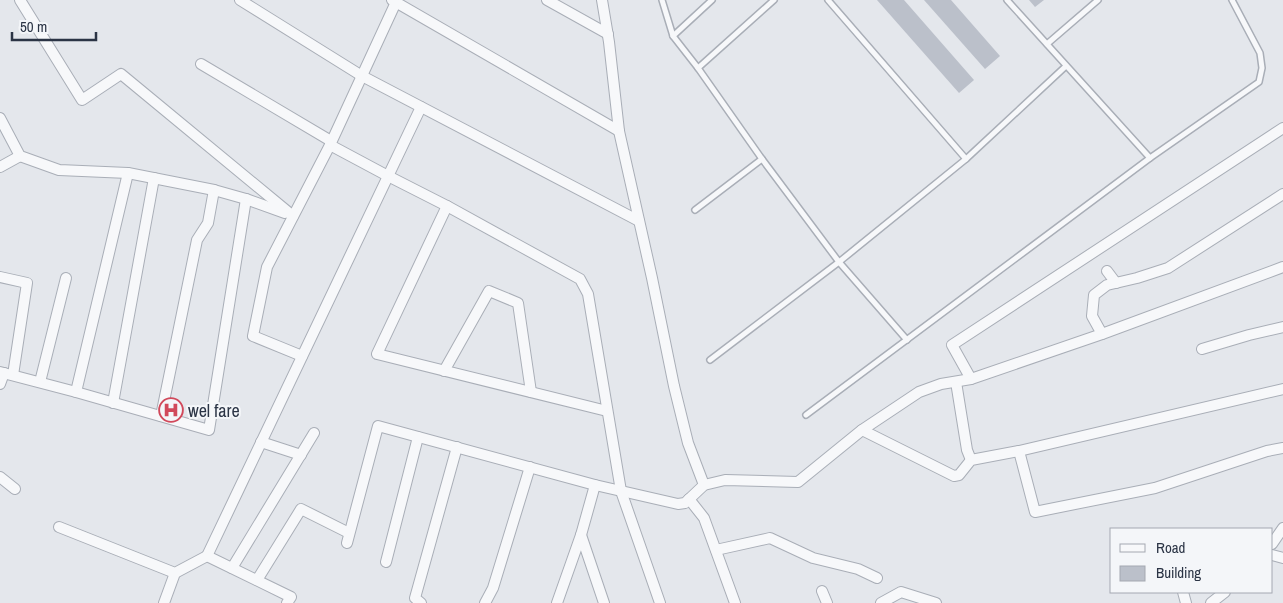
<svg xmlns="http://www.w3.org/2000/svg" width="1283" height="603" font-family="'Archivo Narrow',sans-serif">
<rect width="100%" height="100%" fill="#e4e7ec"/>
<!-- building -->
<g fill="#bbc0ca">
<path d="M877,0H904L974,80L959,93Z"/>
<path d="M924,0H951L1000,56L985,69Z"/>
<path d="M1029,0H1044L1035,7Z"/>
</g>
<g fill="none" stroke-linecap="round" stroke-linejoin="round">
<!-- service casing -->
<g stroke="#a9aeb7" stroke-width="8">
<g id="service">
<path d="M662,0L673,36L698,68L762,159L839,262L907,340"/>
<path d="M828,0L966,159"/>
<path d="M673,36L712,0"/>
<path d="M1047,44L1098,0"/>
<path d="M698,68L774,0"/>
<path d="M1150,158L1259,82L1262,68L1260,53L1232,0"/>
<path d="M695,210L762,159"/>
<path d="M710,360L839,262L966,159L1066,66"/>
<path d="M806,415L1150,158L1007,0"/>
</g>
</g>
<!-- minor casing -->
<g stroke="#a9aeb7" stroke-width="12">
<g id="minor">
<path d="M20,0L82,100L121,74L293,216"/>
<path d="M240,0L362,76L639,221"/>
<path d="M392,0L619,131"/>
<path d="M397,0L330,145L388,176L447,206L580,279L588,294L621,491L660,603"/>
<path d="M547,0L608,34"/>
<path d="M602,0L609,42L619,131L652,278L674,386L688,443L704,485"/>
<path d="M201,64L331,141"/>
<path d="M0,118L20,156L59,170L128,173L214,190L246,199L285,213"/>
<path d="M0,167L20,156"/>
<path d="M447,206L377,354L607,411"/>
<path d="M1107,271L1116,283"/>
<path d="M0,277L27,283L13,375"/>
<path d="M1102,334L1092,316L1094,295L1107,285L1137,278L1168,268L1283,194"/>
<path d="M1202,349L1249,335L1283,327"/>
<path d="M302,356L253,336L267,267L330,145"/>
<path d="M444,371L489,291L518,303L531,392"/>
<path d="M0,372L76,392L128,173"/>
<path d="M971,379L952,345L1283,128"/>
<path d="M40,382L66,278"/>
<path d="M956,382L967,450L971,460"/>
<path d="M0,384L4,373"/>
<path d="M76,392L209,430L246,199"/>
<path d="M113,403L154,178"/>
<path d="M161,416L197,240L208,223L214,190"/>
<path d="M862,430L954,476L959,475L971,460L1019,451L1283,389"/>
<path d="M261,442L301,455"/>
<path d="M1019,451L1035,512L1155,488L1267,451L1283,448"/>
<path d="M0,477L15,489"/>
<path d="M689,499L704,518L735,603"/>
<path d="M59,527L175,573L207,556"/>
<path d="M581,535L604,603"/>
<path d="M347,543L378,426L595,485L678,504L685,503L704,485L725,480L798,482L862,430L919,392L941,384L971,379L1102,334L1283,267"/>
<path d="M1272,544L1283,528"/>
<path d="M716,550L770,538L813,558L858,569L877,578"/>
<path d="M1272,555L1283,558"/>
<path d="M386,562L418,437"/>
<path d="M232,568L314,433"/>
<path d="M257,580L301,509L349,533"/>
<path d="M822,591L827,603"/>
<path d="M1183,592L1186,603"/>
<path d="M164,603L175,573"/>
<path d="M287,603L291,597L207,556L421,107"/>
<path d="M421,603L415,598L457,447"/>
<path d="M485,603L493,588L530,467"/>
<path d="M557,603L581,535L595,485"/>
<path d="M881,603L901,592L936,603"/>
<path d="M1211,603L1225,592"/>
</g>
</g>
<!-- service -->
<use href="#service" stroke="#f7f8fa" stroke-width="5"/>
<!-- minor -->
<use href="#minor" stroke="#f7f8fa" stroke-width="10"/>
</g>
<!-- icons -->
<defs>
<g id="hospital-ring" transform="scale(1.25)"><circle r="9.5" fill="#f4f6f9" stroke="#d1495b" stroke-width="1.5"/><path d="M-5-5h3v3.5h4V-5h3V5h-3V1.5h-4V5h-3Z" fill="#d1495b"/></g>
</defs>
<g fill-rule="evenodd">
<use href="#hospital-ring" x="171" y="410"/>
</g>
<g text-anchor="middle" dominant-baseline="central" stroke-width="4" stroke-linejoin="round" paint-order="stroke">
<!-- poi labels -->
<g font-size="18" fill="#2b3445" stroke="#f4f6f9" text-anchor="start">
<text x="188" y="410">wel fare</text>
</g>
</g>
<!-- legend -->
<rect x="1110" y="528" width="162" height="65" fill="#f4f6f9" stroke="#a4a8b1"/>
<rect x="1120" y="544" width="25" height="8" fill="#f7f8fa" stroke="#a4a8b1"/>
<text x="1156" y="553" font-size="15" fill="#2b3445">Road</text>
<rect x="1120" y="566" width="25" height="15" fill="#bbc0ca" stroke="#a4a8b1"/>
<text x="1156" y="578" font-size="15" fill="#2b3445">Building</text>
<!-- scale -->
<path d="M12 32v8h84v-8" fill="none" stroke="#2b3445" stroke-width="2.5"/>
<text x="20" y="32" font-size="15" fill="#2b3445" stroke="#f4f6f9" stroke-width="4" paint-order="stroke">50 m</text>
</svg>
